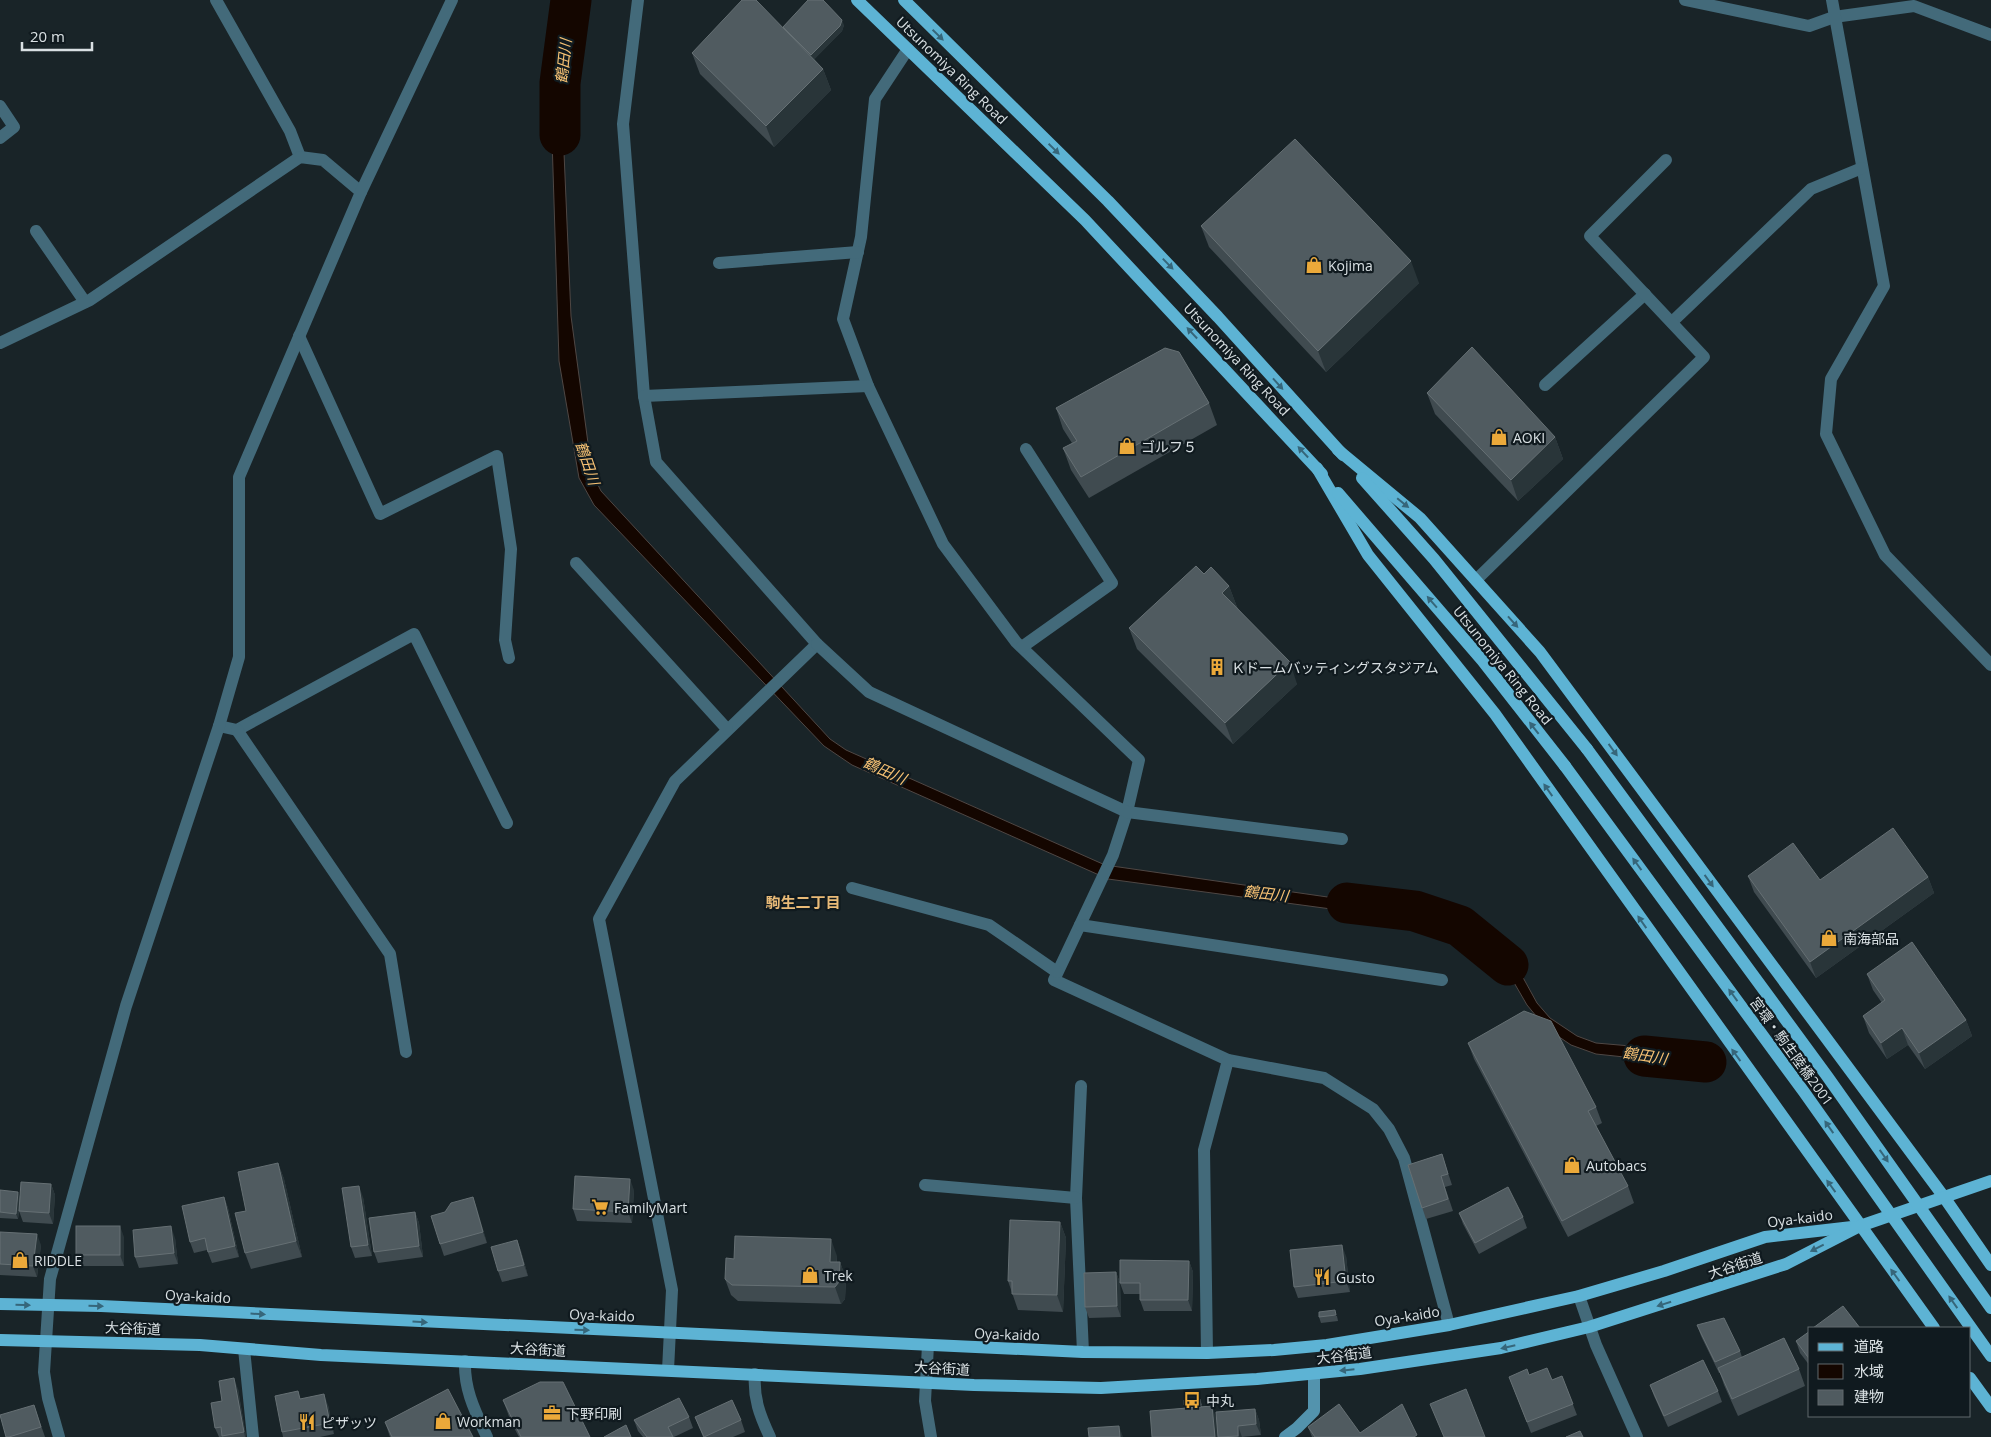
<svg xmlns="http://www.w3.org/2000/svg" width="1991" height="1437" font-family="'Open Sans','Noto Sans JP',sans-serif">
<rect width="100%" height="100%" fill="#192428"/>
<!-- water -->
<path fill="#140600" stroke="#4f4744" d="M557,0H571L560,59L571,316L592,473L601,491L830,739L846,750L1105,865L1397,907L1455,926L1480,935L1497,947L1520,972L1537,1003L1550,1018L1577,1036L1596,1043L1700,1052V1065L1596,1054L1571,1045L1546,1028L1527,1005L1509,974L1490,952L1467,939L1398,918L1108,879L852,765L824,746L594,505L579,478L559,361L550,75L553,23Z"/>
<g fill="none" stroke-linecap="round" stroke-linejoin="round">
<!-- river -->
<g stroke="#140600" stroke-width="41">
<path d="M560,135V83L571,0"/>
<path d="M1347,903L1415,911L1460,926L1508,965"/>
<path d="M1644,1056L1706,1062"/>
</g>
<!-- street -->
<g stroke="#436a7a" stroke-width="12">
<path d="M216,0L290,131L300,157"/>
<path d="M638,0L623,124L644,396L656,462L817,644L675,781L599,919L672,1290L668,1370"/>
<path d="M1685,0L1809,26L1834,17L1914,6L1991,35"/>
<path d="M1832,0L1884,286L1831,379L1826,434L1885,555L1991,665"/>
<path d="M908,49L875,99L861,237L843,319L868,386L943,544L1016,642L1139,760L1127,812L1113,855L1054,980L1228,1060L1324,1078L1373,1109L1389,1129L1404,1158L1449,1325"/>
<path d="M0,106L14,127L0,138"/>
<path d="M36,231L85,302"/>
<path d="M719,263L858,252"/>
<path d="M1672,322L1811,189L1862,168"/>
<path d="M299,336L380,514L497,456L511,549L505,640L509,658"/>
<path d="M0,343L90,300L300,157L323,160L361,192"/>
<path d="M1545,385L1645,294"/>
<path d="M644,396L868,386"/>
<path d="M576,563L727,729"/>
<path d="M1476,580L1704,357L1590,236L1666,160"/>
<path d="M817,644L869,692L1127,812L1342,839"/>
<path d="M1022,647L1112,583L1026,449"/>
<path d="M219,726L237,730L414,634L507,823"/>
<path d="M237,730L390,954L406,1052"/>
<path d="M852,888L989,925L1057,972"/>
<path d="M1080,925L1442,980"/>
<path d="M1081,1086L1076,1198L1083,1352"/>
<path d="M925,1185L1076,1198"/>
<path d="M1579,1296L1596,1345L1637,1437"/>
<path d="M928,1345L925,1401L931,1437"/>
<path d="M244,1349L253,1437"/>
<path d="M1207,1353L1204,1150L1228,1060"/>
<path d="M465,1361C464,1390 475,1411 487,1437"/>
<path d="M755,1374C753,1398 760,1416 770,1437"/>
<path d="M59,1437L48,1398L44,1372L50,1279L126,1006L219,726L239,657V477L361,192L452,0"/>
</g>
<!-- secondary -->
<path stroke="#5393ad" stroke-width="12" d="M1285,1437L1297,1428L1314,1411V1374"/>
<!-- primary -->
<g stroke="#5db3d4" stroke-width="12">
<path d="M857,0L1085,220L1322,474"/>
<path d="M904,0L1108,201L1218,317L1343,455"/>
<path d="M1338,450L1420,518L1540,652L1944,1197L1991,1265"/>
<path d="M1317,468L1368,555L1495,714L1934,1328"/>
<path d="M1362,478L1434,559L1587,749"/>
<path d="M1338,493L1482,660L1565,766"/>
<path d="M0,1304L101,1306L1083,1352L1207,1353L1274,1350L1327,1345L1449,1325L1579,1296L1664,1271L1765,1237L1852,1227"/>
<path d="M0,1340L200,1345L321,1355L974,1385L1101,1388L1257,1379L1360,1369L1501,1348L1589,1327L1786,1264L1860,1226L1991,1181"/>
<path d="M1970,1378L1991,1407"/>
</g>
<!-- primary-bridge -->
<g stroke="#5db3d4" stroke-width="12">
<path d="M1587,749L1827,1076L1991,1308"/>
<path d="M1565,766L1804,1092L1991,1356"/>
</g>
</g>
<!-- wall -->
<g fill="#404b50">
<path d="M844,25L842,31L814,59L823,69L831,90L774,147L700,74L692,53L783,27Z"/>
<path d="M1201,226L1419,283L1326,372L1209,247Z"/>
<path d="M1427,393L1555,437L1563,459L1518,501L1435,414Z"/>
<path d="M1209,403L1217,425L1089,498L1071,470L1063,448L1072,443L1063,429L1056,408Z"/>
<path d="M1204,574L1229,586L1237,607L1297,684L1233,744L1137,649L1129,628Z"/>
<path d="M1748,876L1820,880L1928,877L1934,893L1816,978L1754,892Z"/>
<path d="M1867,974L1966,1020L1972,1036L1925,1069L1908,1045L1887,1059L1869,1033L1863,1016L1882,1003L1873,990Z"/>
<path d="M1468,1043L1596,1107L1602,1123L1596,1126L1628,1186L1634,1203L1568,1237L1474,1059Z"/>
<path d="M1442,1154L1452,1185L1445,1187L1453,1211L1426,1219L1408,1165Z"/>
<path d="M278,1163L284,1179L302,1257L251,1269L245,1253L246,1211Z"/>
<path d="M51,1184L55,1195L53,1224L23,1222L19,1211L20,1202L18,1219L0,1218V1190L20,1197Z"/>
<path d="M634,1190L632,1223L577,1221L573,1209Z"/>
<path d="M224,1197L228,1208L239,1257L212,1263L207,1250L194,1253L190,1242Z"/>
<path d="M363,1197L372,1256L355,1258L351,1247Z"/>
<path d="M473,1197L487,1243L444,1256L440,1244L445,1212Z"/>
<path d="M415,1212L419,1223L423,1257L378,1263L374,1252Z"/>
<path d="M1459,1213L1523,1217L1527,1228L1479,1254L1463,1224Z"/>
<path d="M1060,1222L1066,1238L1063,1312L1018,1310L1008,1281Z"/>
<path d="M0,1232L41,1245L37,1277L0,1275Z"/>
<path d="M124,1237V1266H80L76,1255Z"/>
<path d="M175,1238L178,1264L139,1268L135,1257Z"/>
<path d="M517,1240L521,1251L528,1276L502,1282L498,1271Z"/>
<path d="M837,1256V1262H840L846,1279L845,1299L841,1304L738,1301L731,1295L725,1279L734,1259Z"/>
<path d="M1346,1256L1350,1292L1298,1298L1294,1287Z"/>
<path d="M1189,1261L1193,1272L1192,1311H1144L1140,1300V1294H1124L1120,1283Z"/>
<path d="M1116,1272L1120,1283L1121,1317L1089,1318L1085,1307Z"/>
<path d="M1319,1312L1337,1316L1338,1321L1321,1323L1319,1317Z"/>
<path d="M1697,1325L1740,1351L1742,1357L1799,1369L1805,1386L1738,1416L1724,1385L1720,1373H1719L1701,1336Z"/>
<path d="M1810,1331V1366L1800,1353L1796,1341Z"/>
<path d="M1529,1375L1552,1380L1562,1376L1577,1415L1531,1433L1509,1377Z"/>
<path d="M1650,1385L1718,1391L1722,1402L1668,1427L1654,1396Z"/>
<path d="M238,1389L246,1437H219L215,1428L222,1401Z"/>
<path d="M301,1399L328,1405L334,1434L320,1437H283L282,1432Z"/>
<path d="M1200,1399L1202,1407L1217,1419L1255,1409L1259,1420L1261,1435L1242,1437H1152L1185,1408L1184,1405Z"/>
<path d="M503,1400L590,1437H519L511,1422Z"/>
<path d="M34,1405L45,1437H6Z"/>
<path d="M689,1417L693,1428L674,1437H643L638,1431L634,1420Z"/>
<path d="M695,1417L741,1420L745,1432L733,1437H703Z"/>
<path d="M385,1422L473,1437H390Z"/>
<path d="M1308,1427L1360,1433L1418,1437H1312Z"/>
</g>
<!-- shaded-wall -->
<g fill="#293539">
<path d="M842,20L844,25L842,31L808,66L806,61Z"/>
<path d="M823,69L831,90L774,147L766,126Z"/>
<path d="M1411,261L1419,283L1326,372L1318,351Z"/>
<path d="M1555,437L1563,459L1518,501L1511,480Z"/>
<path d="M1229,586L1237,607L1222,593Z"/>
<path d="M1290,662L1297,684L1233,744L1225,723Z"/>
<path d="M1928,877L1934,893L1816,978L1810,962Z"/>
<path d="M1966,1020L1972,1036L1925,1069L1919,1053Z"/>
<path d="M1902,1028L1908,1045L1887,1059L1881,1043Z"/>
<path d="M278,1163L284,1179L302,1257L296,1241Z"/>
<path d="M630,1179L634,1190L632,1223L628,1212Z"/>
<path d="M51,1184L55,1195L53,1224L49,1213Z"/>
<path d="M359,1186L363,1197L372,1256L368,1245Z"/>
<path d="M18,1192L20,1197L18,1219L16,1214Z"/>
<path d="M224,1197L228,1208L239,1257L235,1246Z"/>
<path d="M473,1197L477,1208L487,1243L483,1232Z"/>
<path d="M415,1212L419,1223L423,1257L419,1246Z"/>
<path d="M1060,1222L1066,1238L1063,1312L1057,1295Z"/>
<path d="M120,1226L124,1237V1266L120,1255Z"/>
<path d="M171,1226L175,1238L178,1264L174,1253Z"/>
<path d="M37,1234L41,1245L37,1277L33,1266Z"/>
<path d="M831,1239L837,1256L836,1278L830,1262Z"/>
<path d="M517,1240L521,1251L528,1276L524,1265Z"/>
<path d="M1342,1245L1346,1256L1350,1292L1346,1281Z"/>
<path d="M1189,1261L1193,1272L1192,1311L1188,1300Z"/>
<path d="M840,1262L846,1279L845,1299L841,1304L835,1287Z"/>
<path d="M1116,1272L1120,1283L1121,1317L1117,1306Z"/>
<path d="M234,1378L238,1389L246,1437H245L244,1432Z"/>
<path d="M324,1394L328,1405L334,1434L330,1423Z"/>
<path d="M1212,1406L1218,1423L1219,1437H1215Z"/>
<path d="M1255,1409L1259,1420L1261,1435L1256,1424Z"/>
<path d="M1119,1426L1123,1437H1120Z"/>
<path d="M1238,1426L1242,1437H1239Z"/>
</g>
<!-- building -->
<g fill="#505b60" stroke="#667074">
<path d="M742,0H756L823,69L766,126L692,53Z"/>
<path d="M808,0H823L842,20L840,26L811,55L783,27Z"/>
<path d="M1295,139L1411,261L1318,351L1201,226Z"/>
<path d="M1472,347L1555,437L1511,480L1427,393Z"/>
<path d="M1165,348L1179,352L1209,403L1081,477L1063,448L1077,441L1056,408Z"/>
<path d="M1196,566L1204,574L1211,567L1229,586L1222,593L1290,662L1225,723L1129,628Z"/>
<path d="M1893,828L1928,877L1810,962L1748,876L1793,843L1820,880Z"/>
<path d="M1912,942L1966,1020L1919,1053L1902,1028L1881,1043L1863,1016L1885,1000L1867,974Z"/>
<path d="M1524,1011L1551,1021L1596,1107L1588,1111L1628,1186L1562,1221L1468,1043Z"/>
<path d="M1442,1154L1448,1174L1441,1176L1448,1199L1422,1208L1408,1165Z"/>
<path d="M278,1163L296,1241L245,1253L235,1213L246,1211L238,1172Z"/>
<path d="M575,1176L630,1179L628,1212L573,1209Z"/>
<path d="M21,1182L51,1184L49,1213L19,1211Z"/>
<path d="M359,1186L368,1245L351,1247L342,1188Z"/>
<path d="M1508,1187L1523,1217L1475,1243L1459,1213Z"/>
<path d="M0,1190L18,1192L16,1214L0,1212Z"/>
<path d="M224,1197L235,1246L208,1252L205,1238L190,1242L182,1206Z"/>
<path d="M473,1197L483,1232L440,1244L431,1216L445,1212L451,1203Z"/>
<path d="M415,1212L419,1246L374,1252L369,1218Z"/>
<path d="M1010,1220L1060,1222L1057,1295L1012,1294V1281H1008Z"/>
<rect x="76" y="1226" width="44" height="29"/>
<path d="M171,1226L174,1253L135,1257L133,1230Z"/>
<path d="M0,1232L37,1234L33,1266L0,1264Z"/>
<path d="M735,1236L831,1239L830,1262H840L839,1282L835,1287L732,1285L725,1279L726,1258L734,1259Z"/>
<path d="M517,1240L524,1265L498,1271L491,1247Z"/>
<path d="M1342,1245L1346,1281L1294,1287L1290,1250Z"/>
<path d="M1120,1260L1189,1261L1188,1300H1140V1283H1120Z"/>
<path d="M1116,1272L1117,1306L1085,1307L1084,1273Z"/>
<path d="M1843,1306L1860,1328H1813Z"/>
<path d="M1335,1310L1336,1315L1319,1317V1312Z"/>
<path d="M1724,1318L1740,1351L1715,1362L1697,1325Z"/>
<path d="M1810,1331V1360L1796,1341Z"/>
<path d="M1784,1338L1799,1369L1732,1399L1718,1368Z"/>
<path d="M1703,1360L1718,1391L1664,1416L1650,1385Z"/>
<path d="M1547,1368L1552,1380L1562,1376L1573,1404L1527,1422L1509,1377L1527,1369L1529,1375Z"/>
<path d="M234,1378L244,1432L222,1436L221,1427L215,1428L211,1403L222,1401L219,1381Z"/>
<path d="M540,1382H563L590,1437H521L503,1400Z"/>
<path d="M448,1389L473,1437H392L385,1422Z"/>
<path d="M1466,1389L1485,1437H1444L1430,1404Z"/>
<path d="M298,1391L300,1399L324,1394L330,1423L282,1432L275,1396Z"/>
<path d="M679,1398L689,1417L668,1427L673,1437H647L634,1420Z"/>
<path d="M1200,1399L1201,1405H1184V1400Z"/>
<path d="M732,1400L741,1420L704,1437L695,1417Z"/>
<path d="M1339,1404L1360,1433L1402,1404L1417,1435L1414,1437H1315L1308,1427Z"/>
<path d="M34,1405L41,1427L9,1437H6L0,1415Z"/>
<path d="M1212,1406L1215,1437H1152L1150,1411Z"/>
<path d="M1255,1409L1256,1424L1238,1426V1436L1218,1437L1216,1412Z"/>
<path d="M626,1425L631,1437H604Z"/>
<path d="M1119,1426L1120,1437H1089L1088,1428Z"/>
<path d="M1580,1431L1583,1437H1566Z"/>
</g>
<!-- one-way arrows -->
<defs><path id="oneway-solid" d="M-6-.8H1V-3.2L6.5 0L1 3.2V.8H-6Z" transform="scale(1.25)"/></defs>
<g fill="#36667a">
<use href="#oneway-solid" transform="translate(938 35) rotate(44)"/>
<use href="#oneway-solid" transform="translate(1054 149) rotate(44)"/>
<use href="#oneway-solid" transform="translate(1168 264) rotate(46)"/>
<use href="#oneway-solid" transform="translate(1192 333) rotate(-133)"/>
<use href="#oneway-solid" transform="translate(1278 384) rotate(48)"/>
<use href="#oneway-solid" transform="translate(1303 452) rotate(-133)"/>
<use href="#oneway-solid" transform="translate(1403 503) rotate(39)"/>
<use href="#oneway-solid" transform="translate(1432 602) rotate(-131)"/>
<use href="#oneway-solid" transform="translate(1513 622) rotate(48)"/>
<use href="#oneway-solid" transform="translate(1534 728) rotate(-128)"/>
<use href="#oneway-solid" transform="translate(1613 750) rotate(54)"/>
<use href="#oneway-solid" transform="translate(1548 790) rotate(-125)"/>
<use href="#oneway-solid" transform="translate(1637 864) rotate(-126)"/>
<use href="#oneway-solid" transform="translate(1709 881) rotate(54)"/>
<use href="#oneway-solid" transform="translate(1642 922) rotate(-125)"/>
<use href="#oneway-solid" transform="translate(1733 995) rotate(-126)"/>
<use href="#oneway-solid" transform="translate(1736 1055) rotate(-126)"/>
<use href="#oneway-solid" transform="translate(1829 1127) rotate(-125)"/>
<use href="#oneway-solid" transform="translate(1884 1156) rotate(55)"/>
<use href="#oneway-solid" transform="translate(1831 1186) rotate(-126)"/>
<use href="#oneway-solid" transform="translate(1817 1248) rotate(153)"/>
<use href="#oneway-solid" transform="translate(1895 1275) rotate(-126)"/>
<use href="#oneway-solid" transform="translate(1953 1302) rotate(-125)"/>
<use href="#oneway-solid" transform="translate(1664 1304) rotate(162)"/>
<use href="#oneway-solid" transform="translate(23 1305) rotate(2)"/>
<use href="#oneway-solid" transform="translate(96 1306) rotate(2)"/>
<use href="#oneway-solid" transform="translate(258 1314) rotate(3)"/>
<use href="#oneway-solid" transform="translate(420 1322) rotate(3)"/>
<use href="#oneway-solid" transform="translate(582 1330) rotate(2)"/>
<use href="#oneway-solid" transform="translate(1508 1347) rotate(167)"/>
<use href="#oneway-solid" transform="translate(1347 1370) rotate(174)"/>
</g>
<!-- icons -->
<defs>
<g id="shop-bare" transform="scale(1.35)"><path d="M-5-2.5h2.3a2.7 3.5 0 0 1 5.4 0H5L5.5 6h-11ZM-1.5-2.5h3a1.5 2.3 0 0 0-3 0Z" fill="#eba93a" stroke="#101a1f" stroke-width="2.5" paint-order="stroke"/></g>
<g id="building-bare" transform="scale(1.35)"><path d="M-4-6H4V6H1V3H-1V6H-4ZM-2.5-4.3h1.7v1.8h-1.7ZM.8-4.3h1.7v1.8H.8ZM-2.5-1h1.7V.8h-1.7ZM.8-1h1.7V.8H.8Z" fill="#eba93a" stroke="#101a1f" stroke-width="2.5" paint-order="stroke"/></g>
<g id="supermarket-bare" transform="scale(1.35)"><path d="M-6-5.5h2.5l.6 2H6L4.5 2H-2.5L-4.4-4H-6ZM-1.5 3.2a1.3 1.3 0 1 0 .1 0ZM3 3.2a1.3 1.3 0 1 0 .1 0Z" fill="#eba93a" stroke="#101a1f" stroke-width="2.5" paint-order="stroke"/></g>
<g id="restaurant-bare" transform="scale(1.35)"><path d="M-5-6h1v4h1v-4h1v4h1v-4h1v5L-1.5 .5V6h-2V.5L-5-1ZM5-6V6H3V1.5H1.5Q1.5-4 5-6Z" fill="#eba93a" stroke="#101a1f" stroke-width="2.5" paint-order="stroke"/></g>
<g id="bus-bare" transform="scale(1.35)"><path d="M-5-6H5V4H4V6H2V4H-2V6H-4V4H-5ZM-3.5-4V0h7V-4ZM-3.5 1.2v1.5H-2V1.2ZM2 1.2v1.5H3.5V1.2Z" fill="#eba93a" stroke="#101a1f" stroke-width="2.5" paint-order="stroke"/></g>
<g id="office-bare" transform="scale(1.35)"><path d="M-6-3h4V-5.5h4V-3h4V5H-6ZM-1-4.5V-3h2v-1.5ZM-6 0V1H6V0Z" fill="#eba93a" stroke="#101a1f" stroke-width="2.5" paint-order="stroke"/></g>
</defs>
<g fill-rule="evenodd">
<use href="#shop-bare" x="1314" y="265"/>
<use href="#shop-bare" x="1499" y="437"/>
<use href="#shop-bare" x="1127" y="446"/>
<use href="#building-bare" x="1217" y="667"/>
<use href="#shop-bare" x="1829" y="938"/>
<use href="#shop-bare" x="1572" y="1165"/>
<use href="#supermarket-bare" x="600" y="1207"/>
<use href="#shop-bare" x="20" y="1260"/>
<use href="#shop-bare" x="810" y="1275"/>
<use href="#restaurant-bare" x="1322" y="1277"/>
<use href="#bus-bare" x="1192" y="1400"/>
<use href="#office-bare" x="552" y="1413"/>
<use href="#shop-bare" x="443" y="1421"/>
<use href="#restaurant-bare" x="307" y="1422"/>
</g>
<g text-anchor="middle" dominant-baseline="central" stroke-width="4.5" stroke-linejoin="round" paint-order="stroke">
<!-- street labels -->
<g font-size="14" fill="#d9e0e3" stroke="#101a1f">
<text transform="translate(952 70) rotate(44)">Utsunomiya Ring Road</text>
<text transform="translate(1237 359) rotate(47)">Utsunomiya Ring Road</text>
<text transform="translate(1503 665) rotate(51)">Utsunomiya Ring Road</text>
<text transform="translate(1792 1051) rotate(54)">宮環・駒生陸橋2001</text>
<text transform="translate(1800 1218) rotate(-7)">Oya-kaido</text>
<text transform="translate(1735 1265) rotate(-18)">大谷街道</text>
<text transform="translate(198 1296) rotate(3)">Oya-kaido</text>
<text transform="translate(602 1315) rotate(2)">Oya-kaido</text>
<text transform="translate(1407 1316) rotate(-9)">Oya-kaido</text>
<text transform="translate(133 1328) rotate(2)">大谷街道</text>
<text transform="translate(1007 1334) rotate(2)">Oya-kaido</text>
<text transform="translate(538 1349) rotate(3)">大谷街道</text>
<text transform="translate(1344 1355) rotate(-7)">大谷街道</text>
<text transform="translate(942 1368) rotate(3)">大谷街道</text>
</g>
<!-- poi labels -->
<g font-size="14" fill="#d9e0e3" stroke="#101a1f" text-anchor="start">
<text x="1328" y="265">Kojima</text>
<text x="1513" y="437">AOKI</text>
<text x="1141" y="446">ゴルフ５</text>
<text x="1231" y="667">Ｋドームバッティングスタジアム</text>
<text x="1843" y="938">南海部品</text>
<text x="1586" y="1165">Autobacs</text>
<text x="614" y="1207">FamilyMart</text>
<text x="34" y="1260">RIDDLE</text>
<text x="824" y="1275">Trek</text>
<text x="1336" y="1277">Gusto</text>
<text x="1206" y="1400">中丸</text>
<text x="566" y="1413">下野印刷</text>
<text x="457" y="1421">Workman</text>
<text x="321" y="1422">ピザッツ</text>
</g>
<!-- water labels -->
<g font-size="15" font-style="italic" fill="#f7c274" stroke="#101a1f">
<text transform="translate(563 61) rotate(-84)">鶴田川</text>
<text transform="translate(588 463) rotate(71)">鶴田川</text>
<text transform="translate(885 770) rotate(24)">鶴田川</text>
<text transform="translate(1266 893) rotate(7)">鶴田川</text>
<text transform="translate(1645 1055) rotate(9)">鶴田川</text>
</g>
<!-- neighbourhood labels -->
<g font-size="15" font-weight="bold" fill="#e8ba77" stroke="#101a1f">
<text x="803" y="902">駒生二丁目</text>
</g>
</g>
<!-- legend -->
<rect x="1808" y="1327" width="162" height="90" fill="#101a1f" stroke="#60696d"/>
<rect x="1818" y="1343" width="25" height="8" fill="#5db3d4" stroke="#60696d"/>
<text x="1854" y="1352" font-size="15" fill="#d9e0e3">道路</text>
<rect x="1818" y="1364" width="25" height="15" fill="#140600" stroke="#60696d"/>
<text x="1854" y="1377" font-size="15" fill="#d9e0e3">水域</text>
<rect x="1818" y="1390" width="25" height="15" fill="#505b60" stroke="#60696d"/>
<text x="1854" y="1402" font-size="15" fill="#d9e0e3">建物</text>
<!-- scale -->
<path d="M22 42v8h70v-8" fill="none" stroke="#d9e0e3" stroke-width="2.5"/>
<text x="30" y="42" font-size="15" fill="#d9e0e3" stroke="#101a1f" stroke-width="4" paint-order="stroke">20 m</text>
</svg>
